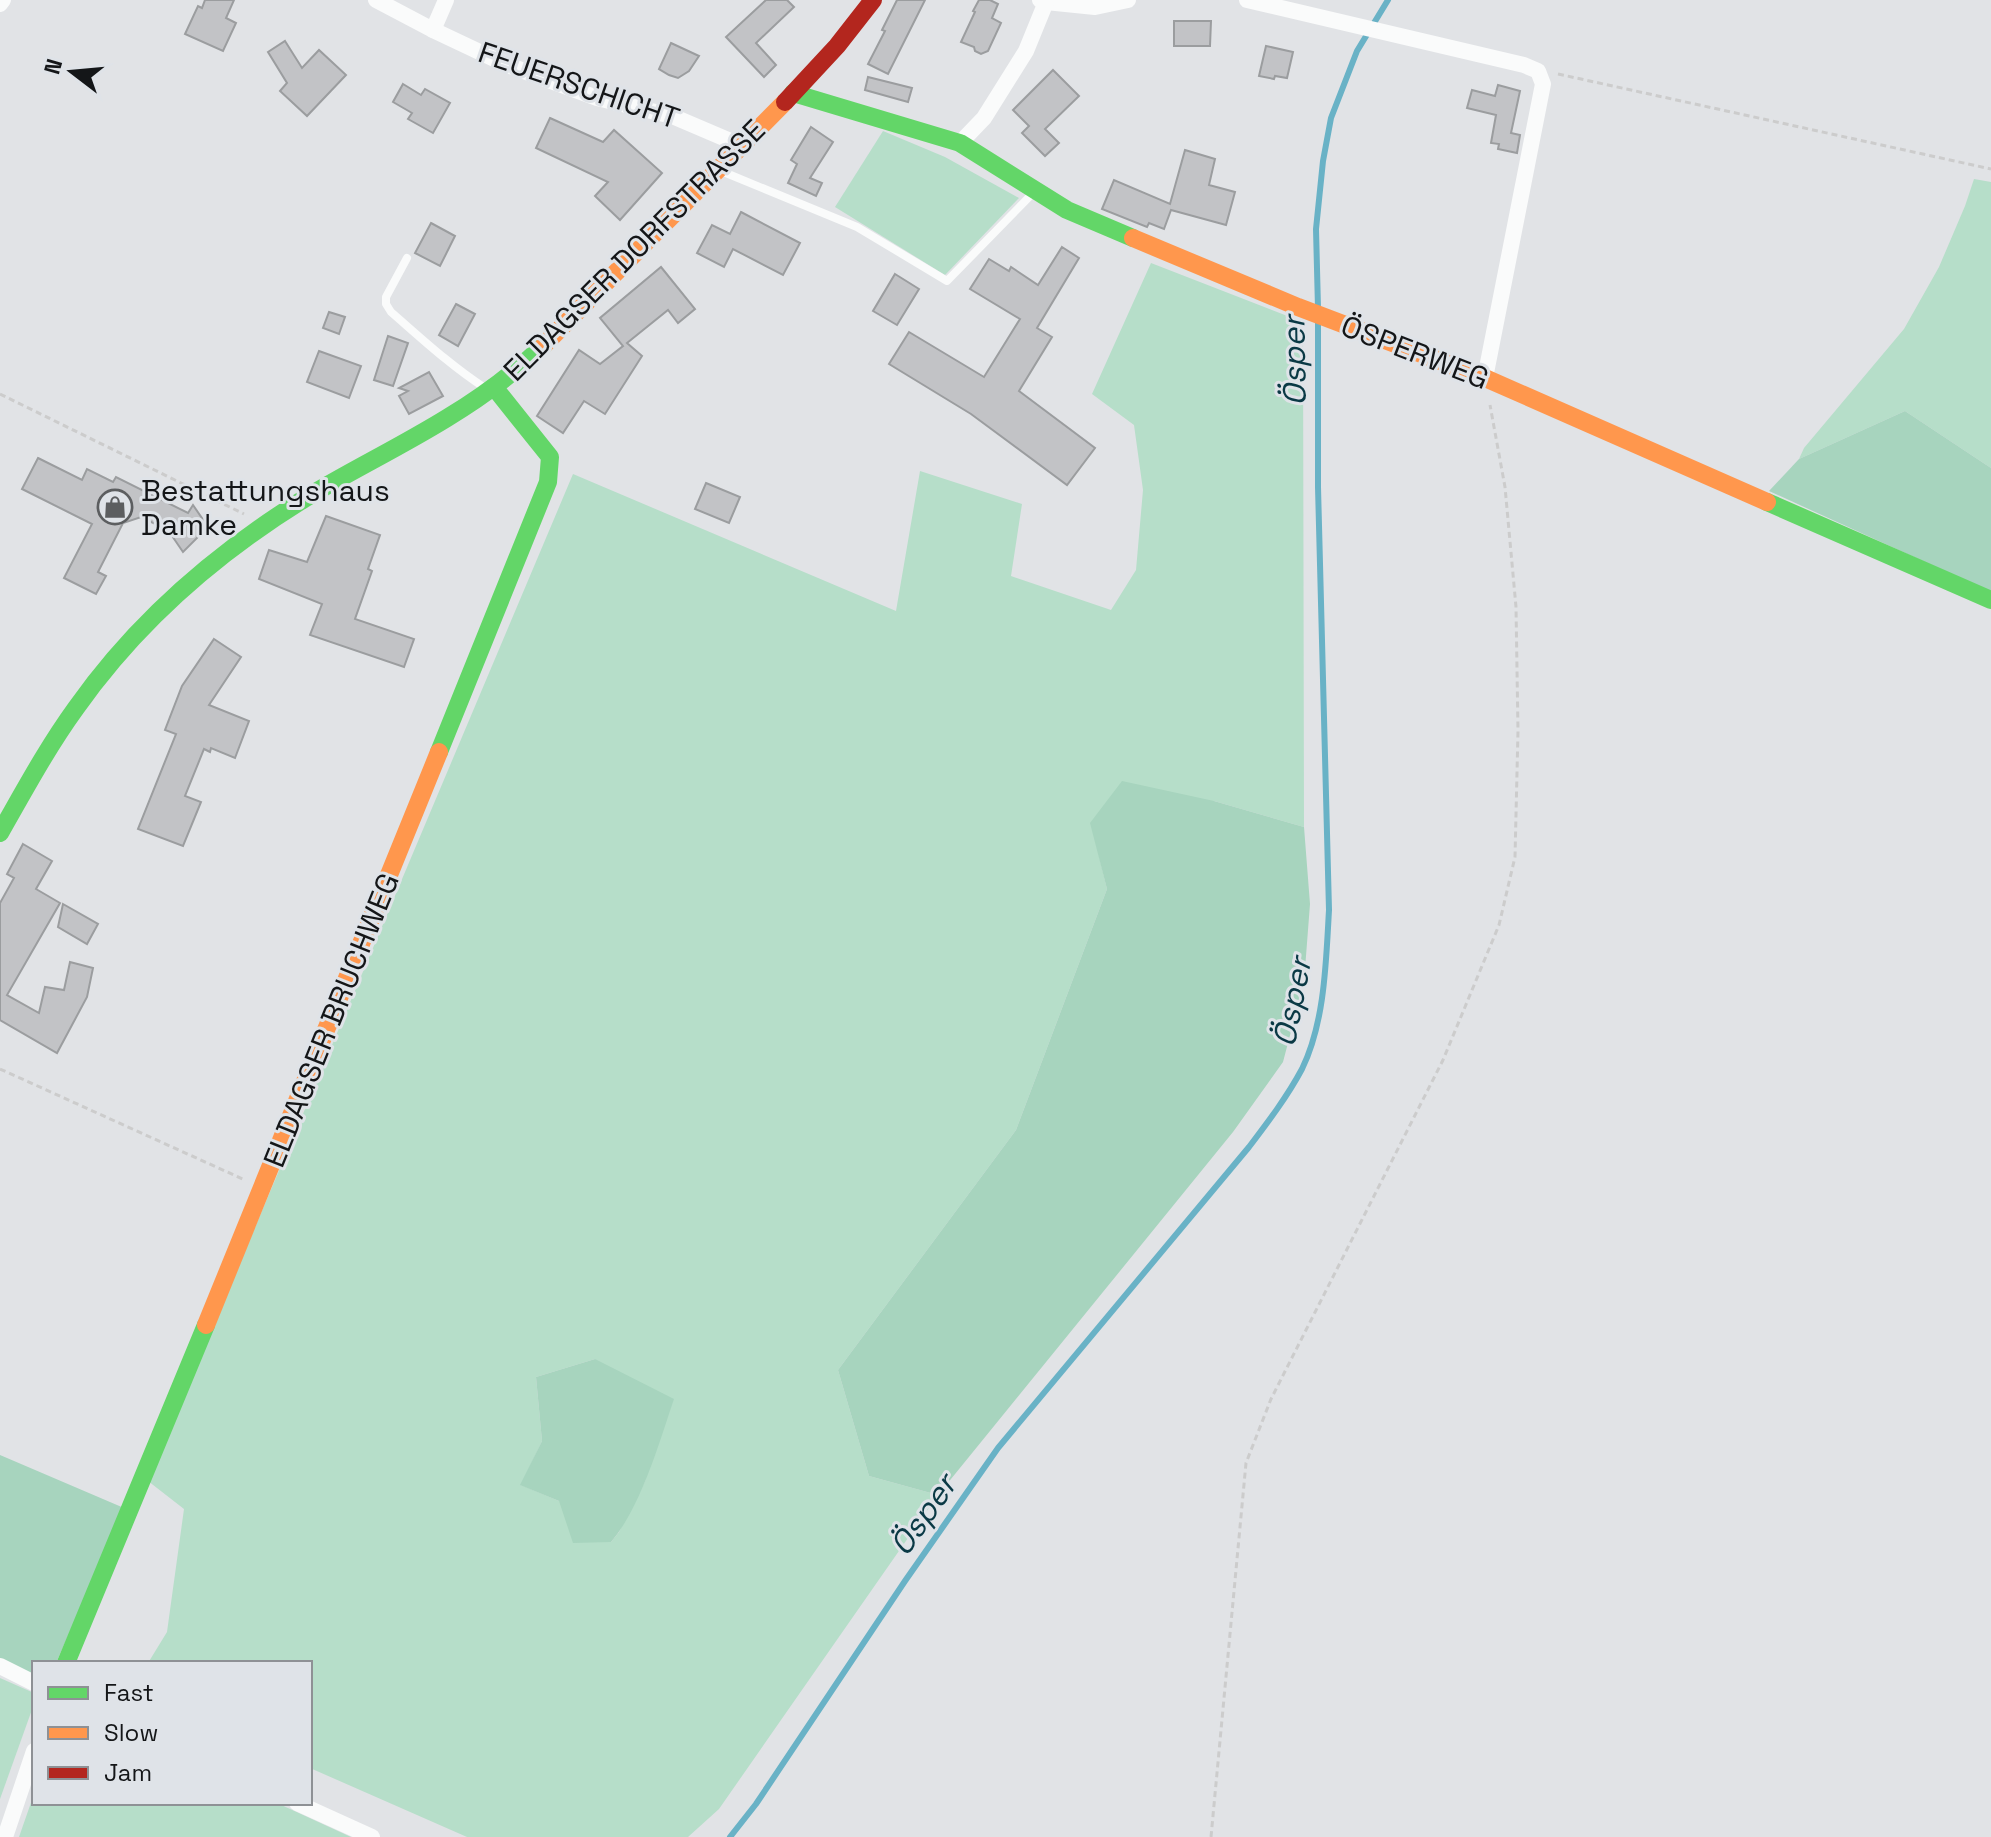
<svg xmlns="http://www.w3.org/2000/svg" width="1991" height="1837" font-family="'Space Grotesk',sans-serif">
<rect width="100%" height="100%" fill="#e1e3e6"/>
<!-- green -->
<g fill="#b6dec9" fill-rule="evenodd">
<path d="M883,131L945,157L1019,198L945,275L835,207Z"/>
<path d="M1974,179L1991,182V468L1905,411L1799,459L1804,448L1904,329L1939,267L1965,206Z"/>
<path d="M1151,263L1303,322L1304,827L1214,801L1091,823L1107,889L1016,1130L838,1370L869,1476L938,1495L719,1809L688,1837H467L310,1768V1663H148L167,1632L184,1509L148,1481L573,474L896,611L920,471L1022,504L1011,576L1111,610L1136,570L1143,490L1134,425L1092,394ZM595,1359L646,1479L619,1532L611,1542L559,1501L521,1485L542,1441L536,1377Z"/>
<path d="M0,1678L34,1693V1704L0,1799Z"/>
<path d="M34,1794V1803H277L351,1837H19Z"/>
</g>
<!-- forest -->
<g fill="#a7d4be">
<path d="M1905,411L1991,468V592L1769,491L1799,459Z"/>
<path d="M1122,781L1214,801L1304,827L1310,904L1304,982L1283,1062L1233,1132L938,1495L869,1476L838,1370L1016,1130L1107,889L1090,823Z"/>
<path d="M595,1359L674,1399C659,1443 641,1507 611,1542L573,1543L559,1501L520,1485L542,1441L536,1377Z"/>
<path d="M0,1455L124,1508L56,1663H34V1675L0,1659Z"/>
</g>
<g fill="none" stroke-linecap="round" stroke-linejoin="round">
<!-- stream -->
<g stroke="#69b2c6" stroke-width="6">
<path d="M1318,308L1316,229L1323,161L1331,118L1357,51L1388,0"/>
<path d="M730,1837L756,1804L905,1581L998,1448L1249,1147C1268,1122 1287,1097 1302,1069C1325,1022 1326,961 1329,910L1318,487V319"/>
</g>
</g>
<!-- building -->
<g fill="#c2c3c6" stroke="#9b9d9f" stroke-width="2">
<path d="M205,0H234L226,18L236,23L223,51L185,34L198,6L202,8Z"/>
<path d="M766,0H787L794,7L756,43L776,65L764,77L726,37Z"/>
<path d="M897,0H925L888,74L868,64L885,31L882,30Z"/>
<path d="M979,0H990L998,4L992,18L1001,23L988,51L981,54L975,51L974,47L961,42L975,12L973,11Z"/>
<path d="M1174,21H1211L1210,46H1174Z"/>
<path d="M285,41L302,68L319,50L346,75L307,116L280,91L287,83L268,52Z"/>
<path d="M671,43L699,56L689,71L678,78L669,75L659,69Z"/>
<path d="M1266,46L1293,52L1287,78L1275,76L1274,79L1259,76Z"/>
<path d="M1053,70L1079,96L1045,129L1059,143L1045,156L1022,133L1029,126L1013,110Z"/>
<path d="M868,77L912,88L908,102L865,90Z"/>
<path d="M403,84L421,95L425,89L450,103L433,133L408,119L412,113L393,102Z"/>
<path d="M1498,85L1520,91L1511,133L1520,135L1517,153L1498,149L1499,144L1491,143L1496,115L1467,108L1472,90L1495,96Z"/>
<path d="M550,118L603,142L614,130L662,173L620,220L595,196L608,182L536,148Z"/>
<path d="M811,127L833,142L810,178L822,183L816,196L788,183L797,164L791,160Z"/>
<path d="M1185,150L1215,159L1209,185L1235,192L1226,225L1171,210L1164,229L1149,223L1147,227L1102,209L1114,180L1170,204Z"/>
<path d="M741,212L800,243L783,275L733,249L724,267L697,253L712,225L730,234Z"/>
<path d="M431,223L455,236L440,266L415,253Z"/>
<path d="M1062,247L1079,258L1037,328L1052,337L1019,391L1095,448L1067,485L971,414L889,364L909,332L984,377L1020,319L970,289L989,259L1009,271L1011,267L1038,285Z"/>
<path d="M661,267L695,309L678,323L668,310L627,343L642,356L605,414L584,401L563,433L537,416L579,350L600,364L623,346L600,318Z"/>
<path d="M895,274L919,289L897,325L873,311Z"/>
<path d="M456,304L475,314L458,346L439,335Z"/>
<path d="M329,312L345,317L339,334L323,328Z"/>
<path d="M388,336L408,343L393,386L374,380Z"/>
<path d="M319,351L361,366L349,398L307,382Z"/>
<path d="M429,372L443,396L409,414L399,396L408,391L399,388Z"/>
<path d="M38,458L82,480L87,469L113,482L116,477L188,513L193,505L208,527L183,552L168,530L141,517L123,523L98,572L106,576L96,594L64,578L92,524L22,489Z"/>
<path d="M706,483L740,497L729,523L695,509Z"/>
<path d="M326,516L380,535L368,569L372,571L355,619L414,639L404,667L310,635L322,604L259,579L269,550L307,562Z"/>
<path d="M214,639L241,657L209,705L249,721L235,758L211,748L210,752L204,749L185,796L201,802L183,846L138,829L176,734L165,730L182,686Z"/>
<path d="M23,844L52,861L36,889L60,903L7,995L39,1013L45,987L64,990L70,962L93,968L87,997L57,1053L0,1020V903L14,878L7,874Z"/>
<path d="M63,904L98,924L87,944L58,927Z"/>
</g>
<g fill="none" stroke-linecap="round" stroke-linejoin="round">
<!-- path -->
<g stroke="#ccc" stroke-width="3" stroke-dasharray="6 4" stroke-linecap="butt">
<path d="M1558,74L1991,169"/>
<path d="M0,394L244,514"/>
<path d="M0,1069L245,1180"/>
<path d="M1211,1837L1246,1463L1271,1399L1443,1060L1499,925L1515,857L1518,731L1516,607L1505,487L1490,405"/>
</g>
<!-- lane -->
<g stroke="#fafbfb" stroke-width="8">
<path d="M721,171L857,227L947,281L1033,193"/>
<path d="M407,258L386,297V304L391,312C421,338 451,366 485,388"/>
</g>
<!-- street -->
<g stroke="#fafbfb" stroke-width="16">
<path d="M376,0L433,30L505,64L597,98L672,116L740,145"/>
<path d="M1040,0L1046,2L1095,7L1128,0"/>
<path d="M1247,0L1524,65L1538,71L1543,84L1485,378"/>
<path d="M0,4L3,0"/>
<path d="M433,30L446,0"/>
<path d="M960,143L984,118L1026,51L1046,2"/>
<path d="M0,1666L34,1683"/>
<path d="M297,1803L372,1837"/>
<path d="M5,1837L34,1751"/>
</g>
<!-- fast -->
<g stroke="#63d668" stroke-width="18">
<path d="M793,93L960,143L1067,210L1133,238"/>
<path d="M1767,502L1991,600"/>
<path d="M439,752L548,482L550,457L494,387"/>
<path d="M0,833C24,791 47,748 76,708C136,623 215,554 304,499C350,471 400,447 447,418C482,397 514,373 544,345"/>
<path d="M66,1663L206,1325"/>
</g>
<!-- slow -->
<g stroke="#ff974d" stroke-width="18">
<path d="M1133,238L1298,307L1485,378L1767,502"/>
<path d="M544,345L785,102"/>
<path d="M206,1325L439,752"/>
</g>
<!-- jam -->
<path stroke="#b3261e" stroke-width="18" d="M785,102L837,46L873,0"/>
</g>
<!-- icons -->
<defs>
<g id="shop-ring" transform="scale(1.8)"><circle r="9.5" fill="#dfe3e8" stroke="#5c5e60" stroke-width="1.5"/><path d="M-5-2.5h2.3a2.7 3.5 0 0 1 5.4 0H5L5.5 6h-11ZM-1.5-2.5h3a1.5 2.3 0 0 0-3 0Z" fill="#5c5e60"/></g>
</defs>
<g fill-rule="evenodd">
<use href="#shop-ring" x="115" y="507"/>
</g>
<g text-anchor="middle" dominant-baseline="central" stroke-width="6" stroke-linejoin="round" paint-order="stroke">
<!-- street labels -->
<g font-size="30" fill="#141618" stroke="#dfe3e8">
<text transform="translate(579 85) rotate(19)">FEUERSCHICHT</text>
<text transform="translate(634 250) rotate(-45)">ELDAGSER DORFSTRASSE</text>
<text transform="translate(1415 352) rotate(21)">ÖSPERWEG</text>
<text transform="translate(331 1020) rotate(-68)">ELDAGSER BRUCHWEG</text>
</g>
<!-- poi labels -->
<g font-size="30" fill="#141618" stroke="#dfe3e8" text-anchor="start">
<text x="141" y="490">Bestattungshaus<tspan x="141" dy="34">Damke</tspan></text>
</g>
<!-- water labels -->
<g font-size="32" font-style="italic" fill="#0a3945" stroke="#dfe3e8">
<text transform="translate(1294 361) rotate(-91)">Ösper</text>
<text transform="translate(1292 1002) rotate(-79)">Ösper</text>
<text transform="translate(923 1515) rotate(-55)">Ösper</text>
</g>
</g>
<!-- legend -->
<rect x="32" y="1661" width="280" height="144" fill="#dfe3e8" stroke="#8e9195" stroke-width="2"/>
<rect x="48" y="1687" width="40" height="12" fill="#63d668" stroke="#8e9195" stroke-width="2"/>
<text x="104" y="1701" font-size="24" fill="#141618">Fast</text>
<rect x="48" y="1727" width="40" height="12" fill="#ff974d" stroke="#8e9195" stroke-width="2"/>
<text x="104" y="1741" font-size="24" fill="#141618">Slow</text>
<rect x="48" y="1767" width="40" height="12" fill="#b3261e" stroke="#8e9195" stroke-width="2"/>
<text x="104" y="1781" font-size="24" fill="#141618">Jam</text>
<!-- north arrow -->
<g transform="translate(72 72) rotate(286)" stroke="#dfe3e8" stroke-width="6" paint-order="stroke">
<path d="M0-6L14 30L0 20L-14 30Z" fill="#141618"/>
<text y="-12" font-size="22" font-weight="bold" text-anchor="middle" fill="#141618">N</text>
</g>
</svg>
